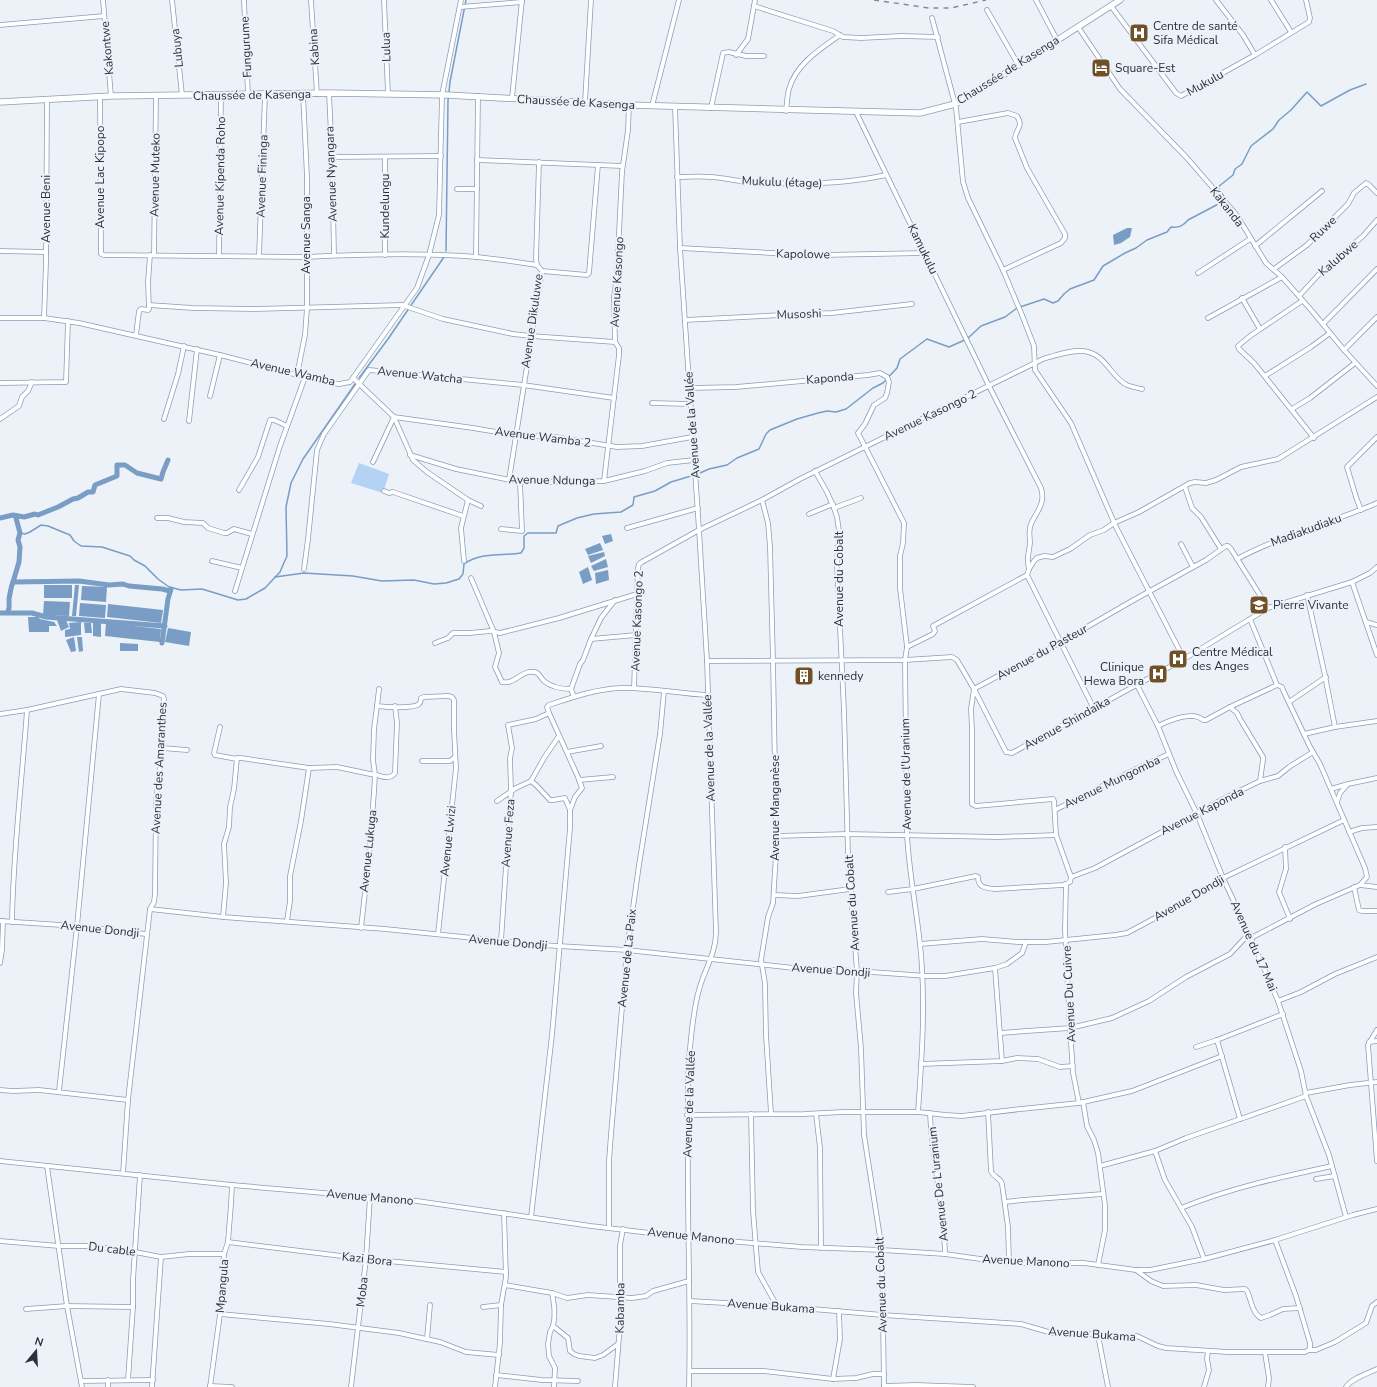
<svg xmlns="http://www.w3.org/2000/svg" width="1377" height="1387" font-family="'Nunito Sans',sans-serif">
<rect width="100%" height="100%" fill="#edf2f8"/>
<!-- green -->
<path fill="#b4d2f4" d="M359,463L389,474L383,493L351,483Z"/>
<!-- water -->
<g fill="#799dc5">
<path d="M1127,228H1132L1130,237L1121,243L1114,245L1113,235Z"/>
<path d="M611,534L613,541L605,544L602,536Z"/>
<path d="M600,543L603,550L588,555L585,549Z"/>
<path d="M604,552L605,556L591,563L588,556Z"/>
<path d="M606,559L608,567L594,571L591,566Z"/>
<path d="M588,567L592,580L583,584L579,572Z"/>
<path d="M608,570L609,580L596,584L595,573Z"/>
<rect x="44" y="585" width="28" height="13"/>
<path d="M75,585H79L76,616H72Z"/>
<path d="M82,586L107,587L106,602L81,600Z"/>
<path d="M44,601L70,602L69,616L43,615Z"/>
<path d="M80,603L106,605L105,618L79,616Z"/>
<path d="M108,604L163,610L161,623L107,617Z"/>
<path d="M28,617H38L40,619L54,622L57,626H49V632H29Z"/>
<path d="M57,620H66L69,627L61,631Z"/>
<path d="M81,622V635L65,637V630L70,629L69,623Z"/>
<path d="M93,622L101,623V637L93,636Z"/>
<path d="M84,623H91L92,633H85Z"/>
<path d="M106,623L161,629L160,642L105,636Z"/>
<path d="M168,628L191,632L189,646L165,642Z"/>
<path d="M74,637L76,651L71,652L66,640Z"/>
<path d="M77,637H82L83,651L79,652Z"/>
<path d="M120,643L138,644V651H120Z"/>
</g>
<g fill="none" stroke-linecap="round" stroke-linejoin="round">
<!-- stream -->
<g stroke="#799dc5" stroke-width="1.5">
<path d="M446,251L448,101L450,82L466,0"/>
<path d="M359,378L388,339L444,257"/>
<path d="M700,473L709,469L727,465L737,458L759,449L766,434L770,430L797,419L818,413L827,411L836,412L846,409L873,388L883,383L897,368L900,359L927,339L949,347L967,339L981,326L1005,317L1017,308L1044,299L1053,303L1058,301L1064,294L1070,289L1094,280L1103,266L1125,253L1136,248L1147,240L1167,232L1171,227C1179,228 1183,226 1188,220L1226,200L1218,187L1233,175L1235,169L1242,164L1251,146L1273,129L1279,120L1291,110L1307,92L1321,106L1350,90L1366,84"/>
<path d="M20,533L25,534L30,532L41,525L48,526L70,535L74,541L81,546L102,547L130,556L134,560L145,566L158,579L169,587L181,590L202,589L238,600L246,599L265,588L280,572L283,565L287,556L286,507L291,483L303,459L355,384"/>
<path d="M275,577L304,573L353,576L382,581L414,580L434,584L446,583L459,579L463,574L464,564C481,552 501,556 521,553L524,548V536L528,533H556L558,526L577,518L594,514L621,512L633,505L634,497L655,491L671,482L691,476"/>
</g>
<!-- canal -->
<g stroke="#799dc5" stroke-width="5">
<path d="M0,518L13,515L24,517L35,514L38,515L58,507L73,499L78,498L88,492H93L95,485L117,476V465H125L137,473L161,479L163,472L168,460"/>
<path d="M13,582L19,562L20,547L18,540L20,533L16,518L17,516"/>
<path d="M8,612C10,607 9,604 9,599C10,593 11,587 13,582L79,581L109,585L123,584L129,586L162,589L170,591"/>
<path d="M0,613H32L46,617L165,626"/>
<path d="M162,643L168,599L171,589"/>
</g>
<!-- street casing -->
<g stroke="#879eba" stroke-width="5.5">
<g id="street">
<path d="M103,0L111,96"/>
<path d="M172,0L182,95"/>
<path d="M244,0L248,95"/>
<path d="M311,0L317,94"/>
<path d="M384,0L388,94"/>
<path d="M1036,0L1057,40"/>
<path d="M1216,0L1243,35L1255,55"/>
<path d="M1271,0L1291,32"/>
<path d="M754,6L833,31L843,37L861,38L901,36L938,37"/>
<path d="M1111,6L1176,93L1181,96L1255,55L1309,22L1310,18L1306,0"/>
<path d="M460,7L522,2"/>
<path d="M987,10L1019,66"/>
<path d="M932,18L956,108L963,182L968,198L1003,270L1022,315L1034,346L1035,370L1071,423L1116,527L1184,659"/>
<path d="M0,25L104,16"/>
<path d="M1078,27L1120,89L1187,158L1206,180L1236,214L1266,263L1282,277L1312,311L1344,350L1377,386"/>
<path d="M736,55L748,39L755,0"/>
<path d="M329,93L332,157L334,255"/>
<path d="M100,96L101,254L104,255L306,257C362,254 420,252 477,257C497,259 517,262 537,265"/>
<path d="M512,98L522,0"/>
<path d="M585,102L591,0"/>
<path d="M652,106L679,0"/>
<path d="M675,107L680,248L699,530L707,661L716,932C716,954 704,970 699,990C693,1010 691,1038 689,1059C687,1086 688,1114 688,1141C687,1223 691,1305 689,1387"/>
<path d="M711,108L723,53L729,52L746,56H764"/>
<path d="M786,111C787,104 787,96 789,89C796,64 820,49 840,35"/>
<path d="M856,112L989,386L1041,488C1046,504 1036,512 1031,524C1028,530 1030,537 1030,543C1029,553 1026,559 1029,569"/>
<path d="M958,122L1008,113L1017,116C1024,127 1016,128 1015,138L1027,168L1065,234V238L1061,243L1003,270"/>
<path d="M332,157L441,156"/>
<path d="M477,160L622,166"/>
<path d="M677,177C688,177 699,176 711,177C724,178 737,181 750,182C796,185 841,185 886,175"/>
<path d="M457,189H477"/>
<path d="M1255,246L1322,191"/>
<path d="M680,248L771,253L822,255L925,253"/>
<path d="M0,251L46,252"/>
<path d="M154,255L156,95"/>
<path d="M385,255V157"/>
<path d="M219,256L221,95"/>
<path d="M259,256L265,95"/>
<path d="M476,257L478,96"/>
<path d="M1274,269L1307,245L1348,204L1354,193L1366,183L1369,185L1377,193"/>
<path d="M542,271L587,275L589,273L598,165"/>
<path d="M1198,273L1250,239"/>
<path d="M1299,296L1322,271L1363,236L1377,220"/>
<path d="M1242,298L1260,329"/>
<path d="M1302,301L1250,336L1238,346L1239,349L1254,363L1314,438"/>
<path d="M149,305L193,308L255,309L402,305L443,319L513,334L531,336L615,342"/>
<path d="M0,318H44L79,323L220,355L321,381L339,384L350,382L417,288L429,255L439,215L442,95L461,0"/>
<path d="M44,318L46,262L47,99"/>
<path d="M1208,318L1282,277"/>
<path d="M685,320L782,315L832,313L912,304"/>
<path d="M1323,324L1377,269"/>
<path d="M136,335L139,311L141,309L148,310L149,309L148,282L150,255"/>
<path d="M1344,350L1377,317"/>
<path d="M297,375L305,335L307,308V177L303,94"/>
<path d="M1265,376L1311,347L1330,333"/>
<path d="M353,378L394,417L413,460L427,472L468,500L481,506"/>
<path d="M0,383L66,382L68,321"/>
<path d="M689,388L736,387L868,375L880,373L887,377L889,382L887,393L885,398L874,405L865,424L858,433L904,523L903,543L900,556V588L907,647L905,660L907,835C909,871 916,907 920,944C926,999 922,1056 918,1112"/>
<path d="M210,396L220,355"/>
<path d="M652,403L690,404"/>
<path d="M1292,409L1310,398L1355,363"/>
<path d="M0,419L19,406L22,397L28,391L32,382"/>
<path d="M164,419L178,374L184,346"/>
<path d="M189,421L197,349"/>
<path d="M410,455L456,469L520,482H559L604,481L645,471L667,463L694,460"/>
<path d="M373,462L394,417L473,428L515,435L555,437L617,447L642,446L692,437"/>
<path d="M815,471L827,492L834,508L837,517L839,531L837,565L844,711L848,854L857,971L856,993L861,1048L864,1135L882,1250L884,1387"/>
<path d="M509,480L542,271L537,265L536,259L539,162"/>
<path d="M604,481L619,355V348L615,342L614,297L617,274L622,172L628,130L629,105"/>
<path d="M1185,487L1192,508L1201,517L1221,549"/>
<path d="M239,490L258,457L270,420H274L287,426"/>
<path d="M384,491L389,493L393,492L463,516"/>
<path d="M762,500L768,523L770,547L773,661L776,826V854L773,903L768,917L761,960L763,971L765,984L766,1035L771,1114"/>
<path d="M834,508L861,498"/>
<path d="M1361,510L1356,497L1347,467L1377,437"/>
<path d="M809,514L833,504"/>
<path d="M157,518H168L184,522L203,523L208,528L224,533H227L234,529L252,534"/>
<path d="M627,528L698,508"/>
<path d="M501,529L522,531L520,482"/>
<path d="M1181,544L1193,567"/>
<path d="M1237,559C1282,535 1331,523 1377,503"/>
<path d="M212,561L242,568"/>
<path d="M464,561L461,528L468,500"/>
<path d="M304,569L308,539L317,450L324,434L369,370L523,385L614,398"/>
<path d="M471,578L494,632L499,653L495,667L502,682C515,685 522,669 535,672C539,673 541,678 544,681C551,687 562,689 571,689"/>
<path d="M1352,582L1377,655"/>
<path d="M235,591L280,446L305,377"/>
<path d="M1307,595L1324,671L1335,727"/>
<path d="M1366,622L1377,625"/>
<path d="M591,639L601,618L615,600"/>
<path d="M435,643L448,638L453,633H470L490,631L500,633L559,618L637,594"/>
<path d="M907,647L933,634L935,631L933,626L1027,575"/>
<path d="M707,661L905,660L952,657L957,660L974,689L1006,752L1012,753L1184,659L1268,608L1352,582L1370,573L1377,567"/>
<path d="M1137,685L1158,726L1176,771L1197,814L1223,878L1251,938L1278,1001L1301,1071L1306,1096L1329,1155L1346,1217"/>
<path d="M634,688L638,568L639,564L642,562L699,530L762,500L800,479L1043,359C1056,355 1070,350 1083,351C1106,353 1111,378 1127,385C1132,387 1137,388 1142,389"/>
<path d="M574,697L571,689L580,664L583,660L591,639L636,635"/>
<path d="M1289,702L1326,677"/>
<path d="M377,706C385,707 414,709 419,704C420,703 421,700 421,698L424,697L448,696L452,697L454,700V730L456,768L438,934"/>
<path d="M1230,707L1237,713L1240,719L1263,757V760L1260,781"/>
<path d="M1094,709L1027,575L1029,569L1034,561L1037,558L1044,556L1053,557L1070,549L1090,535L1104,530L1114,523L1139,512L1190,483L1195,482L1206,483L1216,480L1241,467L1278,459L1377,397"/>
<path d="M0,714L27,710L121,689L155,693L163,696L164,699L162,748L156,803L155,894L154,902L150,909L128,1100L123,1173"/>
<path d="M1158,726C1168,721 1193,710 1203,720H1206L1230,707L1277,685"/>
<path d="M220,727L214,753L215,755L237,759"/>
<path d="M1304,734L1335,727L1377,721"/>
<path d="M162,748L187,750"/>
<path d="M567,752L601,746"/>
<path d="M422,761H450L455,757"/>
<path d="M375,774C382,777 390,780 395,773L397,723L395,706"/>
<path d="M579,780L613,777"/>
<path d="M531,781L536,785L550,800H553L565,798L570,810V828L552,1035L531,1217"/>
<path d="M1331,789L1348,784L1377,778"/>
<path d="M497,801L516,788L531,781L544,758L559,736"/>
<path d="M1337,802L1340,793L1347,785"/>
<path d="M570,810L575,797L582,788L578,777L549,713L547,707L549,705C573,697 596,689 621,688C650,687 679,694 707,695"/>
<path d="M1055,810L1138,768L1169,754"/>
<path d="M1349,832L1362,828L1377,827"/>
<path d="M776,836L847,834L998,837L1056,835"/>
<path d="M1285,847L1286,869L1279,892L1290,919"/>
<path d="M1071,877L1056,835L1054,801L1053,799L976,806L972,804V730L971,709L974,689L1061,642L1132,601L1206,560L1226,546H1228L1231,549L1268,608"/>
<path d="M1071,877L1095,868L1225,798L1260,781L1278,776L1289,767L1313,752"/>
<path d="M1066,884L1065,930L1070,1028L1073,1073L1079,1103"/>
<path d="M1360,885L1377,887"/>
<path d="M1354,887L1359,910L1362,911H1377"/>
<path d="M888,892L913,889L976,876L978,877C978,888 986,888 995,889L1063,885L1070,882L1071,877"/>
<path d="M774,895L798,896L850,889"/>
<path d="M150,909L223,917L385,929L541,945L627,950L794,968L857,971L927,976H945L995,968L1007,964L1022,953L1026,942"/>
<path d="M223,917L226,883L224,844L229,827L230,807L234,789L237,758H241L309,768L337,767L375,775"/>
<path d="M0,921L77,926L146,934"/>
<path d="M287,921L290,901V876L301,821L309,768"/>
<path d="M12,922C13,851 22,781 27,710"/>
<path d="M361,928L369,857L374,792L375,775L373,760L374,729L377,706L379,689"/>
<path d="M501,941L511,791L510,758L512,748L508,725L536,719L549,713"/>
<path d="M920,944L982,939L1018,942H1046L1115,935L1127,933L1168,911L1223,878L1344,820"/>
<path d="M0,963L2,950L3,921"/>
<path d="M995,968L1002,1061"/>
<path d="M1278,1001L1301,992L1335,974L1377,957"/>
<path d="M1377,1030L1368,1045L1377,1161"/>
<path d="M1000,1033L1070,1028L1112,1018L1149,1001L1186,977L1230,954L1244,939L1247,938H1251L1316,904L1360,885L1367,877L1365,868L1320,764L1310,747L1283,690L1282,687L1277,685L1250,619"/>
<path d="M1217,1040L1240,1119"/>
<path d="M1369,1042L1377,1041"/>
<path d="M1196,1047L1217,1040L1283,1014"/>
<path d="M921,1064L1002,1061L1017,1058L1038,1059L1060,1067L1073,1066"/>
<path d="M0,1090L13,1091L39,1090L128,1100"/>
<path d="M59,1091L77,926L99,694"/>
<path d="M1306,1093L1350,1085L1377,1082"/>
<path d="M1083,1102L1087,1126L1094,1140L1098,1153L1105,1205V1230L1098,1265"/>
<path d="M988,1112L991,1171C993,1177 1001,1178 1002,1184L1008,1227L1009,1263"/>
<path d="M930,1113C932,1160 944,1207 945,1254"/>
<path d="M751,1114L753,1211L758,1272L777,1306"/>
<path d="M816,1114L820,1148L821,1248"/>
<path d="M687,1115L804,1114L843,1112H918L946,1115L962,1116L1021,1109L1079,1103L1132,1091L1222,1056"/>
<path d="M1155,1151L1165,1180L1192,1227L1204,1259"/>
<path d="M0,1161L232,1185L417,1201L591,1226L692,1238L802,1247L882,1250L945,1254L1009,1263H1084L1136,1270H1150L1204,1259L1275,1240L1353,1215L1377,1209"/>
<path d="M47,1166L67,1306L82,1387"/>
<path d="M1100,1166L1155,1151L1186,1138L1306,1096"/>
<path d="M1316,1179L1335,1176"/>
<path d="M1005,1202L1023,1200L1103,1194"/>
<path d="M1181,1208C1230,1188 1281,1177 1332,1166"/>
<path d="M609,1227V1161L611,1134L627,950L639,865L660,734L664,691"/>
<path d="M1275,1240L1296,1296L1310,1343V1348L1309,1350"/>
<path d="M0,1241L59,1246H89L135,1252L161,1257L189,1254H224"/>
<path d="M228,1242L366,1259L506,1272"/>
<path d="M1136,1270L1151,1281L1163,1286L1196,1285L1224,1290L1245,1289L1247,1291C1251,1299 1252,1313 1261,1318L1270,1315L1283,1309L1300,1308"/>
<path d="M505,1285L552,1293L567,1298L588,1295L632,1298L646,1296L653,1291L689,1281"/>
<path d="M552,1293C554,1304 556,1315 553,1326L568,1338L570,1351L574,1354L579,1356L595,1358L603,1355L618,1344"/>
<path d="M690,1301L777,1306L883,1315L1021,1324L1052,1333H1080L1115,1337L1137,1336L1158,1346L1166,1348L1228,1352H1305L1309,1350H1316L1335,1342L1366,1323L1372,1306L1377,1302"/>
<path d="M483,1307L501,1305"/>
<path d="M26,1309L67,1306L133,1307"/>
<path d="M220,1314L329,1324L399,1333L440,1342L466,1352L499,1355"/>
<path d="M553,1326L550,1332L548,1344L549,1356L555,1368L554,1387"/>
<path d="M1098,1335L1108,1387"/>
<path d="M427,1339L430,1305"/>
<path d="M1265,1353L1269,1378L1268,1387"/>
<path d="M690,1371H764L833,1379L856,1378L873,1374H884"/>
<path d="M496,1375L542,1380L578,1381"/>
<path d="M833,1379L840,1339L839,1311"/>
<path d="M108,1380V1387"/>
<path d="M128,1380L133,1307V1280L140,1175"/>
<path d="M81,1381L153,1380"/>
<path d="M210,1386L232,1387"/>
<path d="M884,1386L916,1385L973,1387"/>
<path d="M152,1387L161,1257"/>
<path d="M210,1387L220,1314L224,1254L228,1242L231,1204L232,1185"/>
<path d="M351,1387L366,1259L370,1197"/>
<path d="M495,1387L500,1343L501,1305L506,1277L504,1213"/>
<path d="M615,1387L620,1325V1245L623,1229"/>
<path d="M1204,1387L1209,1370L1207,1359L1208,1351"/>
<path d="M1346,1387C1352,1378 1367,1374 1377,1369"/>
</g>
</g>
<!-- secondary casing -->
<g stroke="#879eba" stroke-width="7">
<path id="secondary" d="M0,102L111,96L329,93L447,95L629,105L920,113L955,104L970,96L1120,0"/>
</g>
<!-- street -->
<use href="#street" stroke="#fff" stroke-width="4"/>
<!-- secondary -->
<use href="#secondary" stroke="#fff" stroke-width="5.5"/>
<!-- rail -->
<path stroke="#828a93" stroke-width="1.5" stroke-dasharray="5 5" stroke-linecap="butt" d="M874,0L929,8H951L986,0"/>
</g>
<!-- icons -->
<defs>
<g id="hospital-square" transform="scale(1)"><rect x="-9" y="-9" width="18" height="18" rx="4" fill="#705026" stroke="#edf2f8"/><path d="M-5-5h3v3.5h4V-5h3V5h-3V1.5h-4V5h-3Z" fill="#fff"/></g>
<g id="hotel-square" transform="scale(1)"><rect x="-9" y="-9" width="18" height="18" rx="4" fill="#705026" stroke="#edf2f8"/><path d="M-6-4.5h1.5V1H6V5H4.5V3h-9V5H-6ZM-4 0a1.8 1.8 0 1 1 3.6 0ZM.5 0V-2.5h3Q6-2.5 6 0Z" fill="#fff"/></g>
<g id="school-square" transform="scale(1)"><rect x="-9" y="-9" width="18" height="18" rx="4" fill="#705026" stroke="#edf2f8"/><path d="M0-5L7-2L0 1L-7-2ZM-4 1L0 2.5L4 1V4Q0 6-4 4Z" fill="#fff"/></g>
<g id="building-square" transform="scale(1)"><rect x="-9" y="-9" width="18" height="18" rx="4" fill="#705026" stroke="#edf2f8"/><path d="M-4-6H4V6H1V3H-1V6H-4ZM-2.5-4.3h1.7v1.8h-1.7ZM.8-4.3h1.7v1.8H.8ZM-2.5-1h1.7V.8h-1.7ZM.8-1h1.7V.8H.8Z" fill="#fff"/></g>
</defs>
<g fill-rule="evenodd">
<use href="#hospital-square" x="1139" y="33"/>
<use href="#hotel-square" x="1101" y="68"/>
<use href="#school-square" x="1259" y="605"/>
<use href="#hospital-square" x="1178" y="659"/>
<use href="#hospital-square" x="1158" y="674"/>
<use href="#building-square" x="804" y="676"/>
</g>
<g text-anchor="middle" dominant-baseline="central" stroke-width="4" stroke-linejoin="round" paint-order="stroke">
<!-- poi labels -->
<g font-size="12" fill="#28323e" stroke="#edf2f8" text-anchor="start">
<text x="1153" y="26">Centre de santé<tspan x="1153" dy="14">Sifa Médical</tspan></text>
<text x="1115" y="68">Square-Est</text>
<text x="1273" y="605">Pierre Vivante</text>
<text x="1192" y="652">Centre Médical<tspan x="1192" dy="14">des Anges</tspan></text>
<text x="1144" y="667" text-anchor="end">Clinique<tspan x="1144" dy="14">Hewa Bora</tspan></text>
<text x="818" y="676">kennedy</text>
</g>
<!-- street labels -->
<g font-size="12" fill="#28323e" stroke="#edf2f8">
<text transform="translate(246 47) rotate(-93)">Fungurume</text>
<text transform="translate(314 47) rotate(-94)">Kabina</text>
<text transform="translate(386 47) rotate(-92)">Lulua</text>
<text transform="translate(107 48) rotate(-95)">Kakontwe</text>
<text transform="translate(177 48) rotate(-96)">Lubuya</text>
<text transform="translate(1008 70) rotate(-32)">Chaussée de Kasenga</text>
<text transform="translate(1205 83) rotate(-29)">Mukulu</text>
<text transform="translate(252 95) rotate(-1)">Chaussée de Kasenga</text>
<text transform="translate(576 102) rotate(3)">Chaussée de Kasenga</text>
<text transform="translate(331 174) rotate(-92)">Avenue Nyangara</text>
<text transform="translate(155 175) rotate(-89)">Avenue Muteko</text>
<text transform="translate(220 176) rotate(-89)">Avenue Kipenda Roho</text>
<text transform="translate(262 176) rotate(-88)">Avenue Fininga</text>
<text transform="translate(100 177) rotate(-90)">Avenue Lac Kipopo</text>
<text transform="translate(782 182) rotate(2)">Mukulu (étage)</text>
<text transform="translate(385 206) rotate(-90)">Kundelungu</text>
<text transform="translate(1227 207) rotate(52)">Kakanda</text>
<text transform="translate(46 209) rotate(-90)">Avenue Beni</text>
<text transform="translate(1323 229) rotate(-44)">Ruwe</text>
<text transform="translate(306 235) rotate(-90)">Avenue Sanga</text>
<text transform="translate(923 249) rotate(64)">Kamukulu</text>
<text transform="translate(803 254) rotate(1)">Kapolowe</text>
<text transform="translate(1338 258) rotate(-41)">Kalubwe</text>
<text transform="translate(617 282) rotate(-87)">Avenue Kasongo</text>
<text transform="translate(799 314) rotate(-2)">Musoshi</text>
<text transform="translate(532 321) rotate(-82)">Avenue Dikuluwe</text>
<text transform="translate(293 372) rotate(13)">Avenue Wamba</text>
<text transform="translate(420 375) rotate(6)">Avenue Watcha</text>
<text transform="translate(830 378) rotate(-5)">Kaponda</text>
<text transform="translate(930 415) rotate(-26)">Avenue Kasongo 2</text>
<text transform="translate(692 425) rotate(-94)">Avenue de la Vallée</text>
<text transform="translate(543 437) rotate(7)">Avenue Wamba 2</text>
<text transform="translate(552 480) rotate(1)">Avenue Ndunga</text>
<text transform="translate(1306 530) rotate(-20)">Madiakudiaku</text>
<text transform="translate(839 579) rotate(-90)">Avenue du Cobalt</text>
<text transform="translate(637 621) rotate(-88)">Avenue Kasongo 2</text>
<text transform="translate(1042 652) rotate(-29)">Avenue du Pasteur</text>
<text transform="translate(1067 723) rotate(-29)">Avenue Shindaïka</text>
<text transform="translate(709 748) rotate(-92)">Avenue de la Vallée</text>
<text transform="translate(159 768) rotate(-87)">Avenue des Amaranthes</text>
<text transform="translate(906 774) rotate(-91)">Avenue de l'Uranium</text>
<text transform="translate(1112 782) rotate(-26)">Avenue Mungomba</text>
<text transform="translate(775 808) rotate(-90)">Avenue Manganèse</text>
<text transform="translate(1202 811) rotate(-27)">Avenue Kaponda</text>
<text transform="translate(508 833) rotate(-86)">Avenue Feza</text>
<text transform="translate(448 841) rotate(-84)">Avenue Lwizi</text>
<text transform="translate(368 851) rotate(-84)">Avenue Lukuga</text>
<text transform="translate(1189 898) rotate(-30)">Avenue Dondji</text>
<text transform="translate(852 903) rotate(-94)">Avenue du Cobalt</text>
<text transform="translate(100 929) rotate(6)">Avenue Dondji</text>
<text transform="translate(508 942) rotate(5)">Avenue Dondji</text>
<text transform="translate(1254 946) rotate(66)">Avenue du 17 Mai</text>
<text transform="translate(627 958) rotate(-84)">Avenue de La Paix</text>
<text transform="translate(831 970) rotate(4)">Avenue Dondji</text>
<text transform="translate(1069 994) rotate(-93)">Avenue Du Cuivre</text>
<text transform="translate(689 1104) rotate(-88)">Avenue de la Vallée</text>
<text transform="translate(938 1184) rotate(-96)">Avenue De L'uranium</text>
<text transform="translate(370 1197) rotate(5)">Avenue Manono</text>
<text transform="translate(691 1236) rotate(6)">Avenue Manono</text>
<text transform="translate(112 1249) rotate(7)">Du cable</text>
<text transform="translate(367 1259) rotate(6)">Kazi Bora</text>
<text transform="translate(1026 1261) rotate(3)">Avenue Manono</text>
<text transform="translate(881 1285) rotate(-92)">Avenue du Cobalt</text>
<text transform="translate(222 1286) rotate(-85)">Mpangula</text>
<text transform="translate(362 1292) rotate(-83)">Moba</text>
<text transform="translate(771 1306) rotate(4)">Avenue Bukama</text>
<text transform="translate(620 1308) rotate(-89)">Kabamba</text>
<text transform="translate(1092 1334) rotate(4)">Avenue Bukama</text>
</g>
</g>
<!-- north arrow -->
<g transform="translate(36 1351) rotate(18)" stroke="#edf2f8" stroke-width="3" paint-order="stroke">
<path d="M0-3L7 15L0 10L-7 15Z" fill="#28323e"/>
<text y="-6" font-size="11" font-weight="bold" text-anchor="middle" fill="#28323e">N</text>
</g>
</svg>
